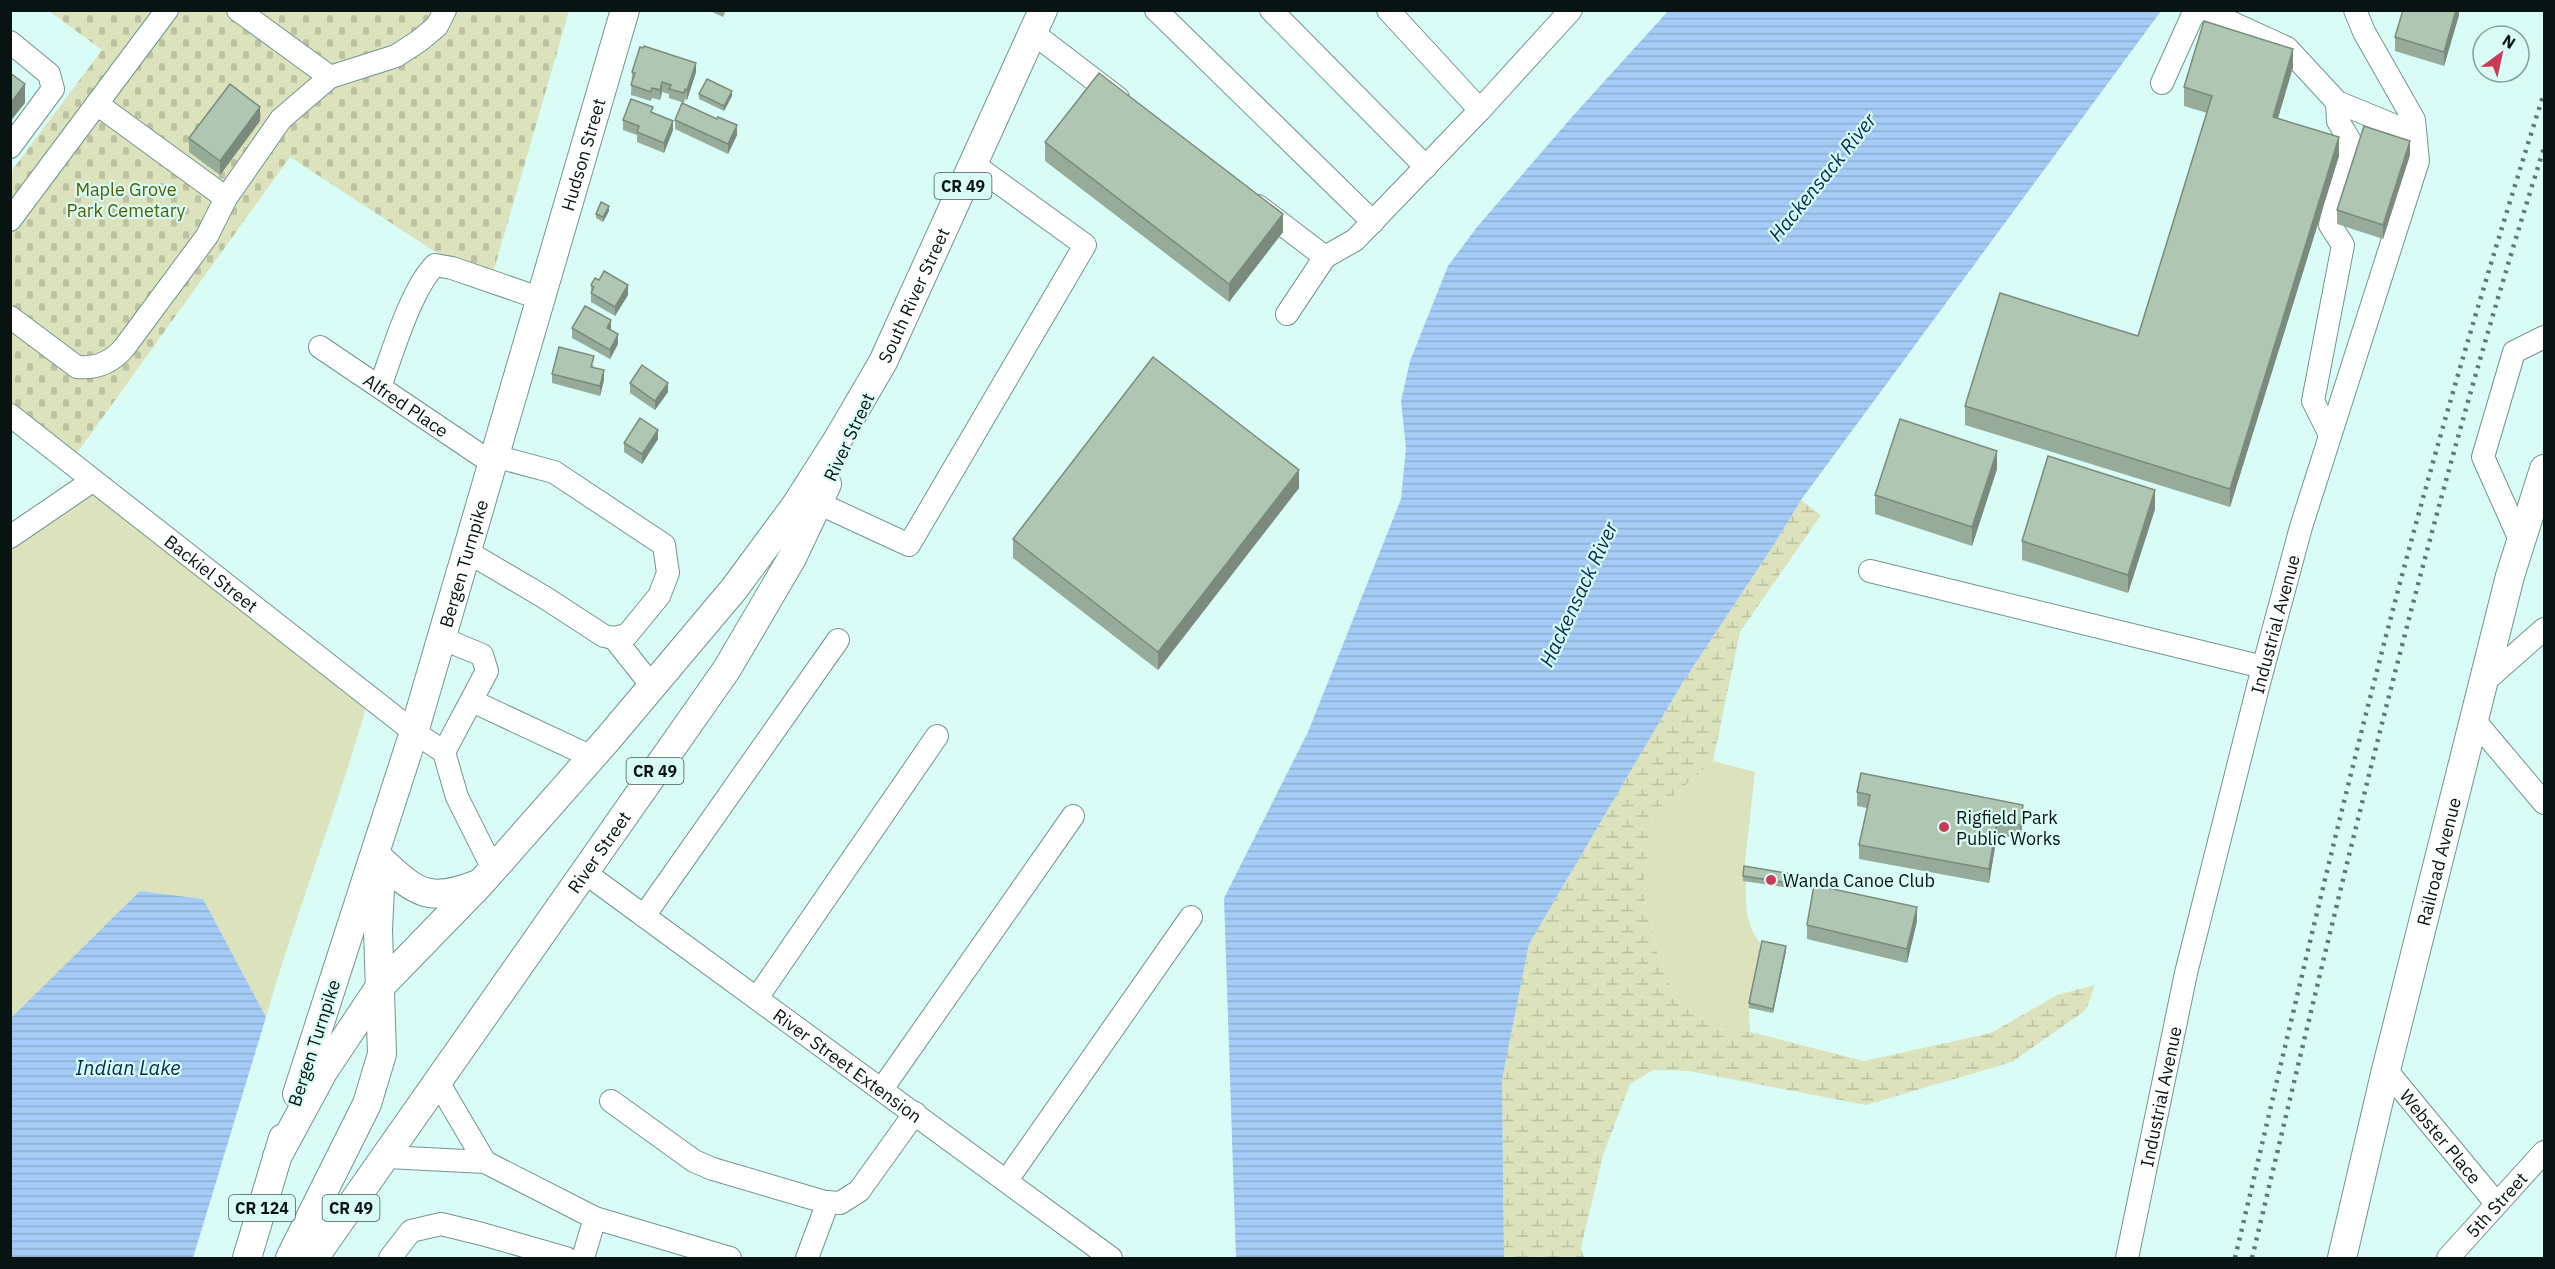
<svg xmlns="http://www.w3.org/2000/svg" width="2555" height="1269" font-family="'IBM Plex Sans',sans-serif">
<defs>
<pattern id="wetland-marsh" width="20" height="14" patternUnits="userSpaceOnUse" patternTransform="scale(1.5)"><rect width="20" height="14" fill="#dce2bc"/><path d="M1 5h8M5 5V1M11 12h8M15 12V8" fill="none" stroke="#bbc1a1"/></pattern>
<pattern id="cemetery-stones" width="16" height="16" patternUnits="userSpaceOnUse" patternTransform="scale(1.5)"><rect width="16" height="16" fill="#dce2bc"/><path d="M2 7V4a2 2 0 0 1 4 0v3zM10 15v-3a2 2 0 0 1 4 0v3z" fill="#bbc1a1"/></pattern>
<pattern id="water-rules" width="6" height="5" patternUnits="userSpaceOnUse" patternTransform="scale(1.5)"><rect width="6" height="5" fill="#a5ccf6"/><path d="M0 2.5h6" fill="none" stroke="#8daed2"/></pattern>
</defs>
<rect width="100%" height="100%" fill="#d9fdf6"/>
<!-- wetland -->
<path fill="url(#wetland-marsh)" d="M1801,500L1821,515L1740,632L1713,761L1652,815L1643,891L1658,954L1675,999L1704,1020L1864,1061L1991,1033L2057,995L2095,985L2086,1010L2012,1062L1866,1105L1689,1071L1653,1070L1630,1084L1603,1155L1581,1248L1584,1258H1504L1502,1080L1529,944L1683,682L1775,543Z"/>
<!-- cemetery -->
<path fill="url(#cemetery-stones)" d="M49,11H569L489,287L290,157L64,471L11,430L10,173L102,50Z"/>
<!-- green -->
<g fill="#dce2bc">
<path d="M83,486L366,708C336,812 296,913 266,1017L203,899L140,891L11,1018V537Z"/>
<path d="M1713,761L1755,772L1743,880L1746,881C1745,907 1746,926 1762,946L1749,1008L1750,1032L1704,1020L1675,999L1658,954L1643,891L1652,815Z"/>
</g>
<!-- water -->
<g fill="url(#water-rules)">
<path d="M1669,10L2161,11L1801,500L1775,543L1683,682L1529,944L1502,1080L1504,1258H1236L1224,898L1308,732L1401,499L1406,448L1401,401L1410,361L1448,266L1477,227L1571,118Z"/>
<path d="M140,891L203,899L266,1017L193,1258H11V1018Z"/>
</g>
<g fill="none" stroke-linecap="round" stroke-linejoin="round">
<!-- minor casing -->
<g stroke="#73948e" stroke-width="24">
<g id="minor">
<path d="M238,10L330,77"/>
<path d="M1156,10L1373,222"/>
<path d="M1271,10L1426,167"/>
<path d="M1388,10L1480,110"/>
<path d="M2204,10L2287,48L2337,102L2415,134"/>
<path d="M1033,33L1118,98"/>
<path d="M10,42L49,74L53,89L10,147"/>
<path d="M2162,83L2195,10"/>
<path d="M97,104L226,198"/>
<path d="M1258,206L1325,257L1355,240L1480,110L1571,10"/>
<path d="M10,220L167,10"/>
<path d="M1287,314L1325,257"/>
<path d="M10,317L77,367C96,369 111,363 124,348L207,236L226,198L281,119L330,77L396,56L419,41L437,26L445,10"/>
<path id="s1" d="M320,347L492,463"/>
<path d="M380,387C392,354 411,289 435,265L452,268L542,299"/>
<path id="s2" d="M10,415L414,732L444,752L487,671L482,655L441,638"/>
<path d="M2330,435L2313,401L2343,245L2330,225L2350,141L2338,121L2337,102"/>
<path d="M818,503L909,545L1085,245L973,164"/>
<path d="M10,537L92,481"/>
<path d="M2521,542L2483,457L2514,352L2544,337"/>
<path d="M466,551L544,597L604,636L614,638L627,635L659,596L668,573L664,545L554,472L494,456"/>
<path d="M1870,571L2263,667"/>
<path d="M614,638L652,686"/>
<path d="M2484,682L2544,629"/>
<path d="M472,701L592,757"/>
<path d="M2474,720L2544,803"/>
<path d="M444,752L457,797L493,869"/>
<path id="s3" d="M584,872L1111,1258"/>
<path d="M644,916L838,640"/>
<path d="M757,998L937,736"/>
<path id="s4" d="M2386,1070L2496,1203"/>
<path d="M438,1082L485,1162"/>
<path d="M882,1089L1073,816"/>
<path d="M611,1101L694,1161L713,1169L825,1202L840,1203L859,1191L915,1113"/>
<path d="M387,1157L485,1162L595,1218L730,1258"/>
<path d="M1007,1180L1191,917"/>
<path d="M390,1258L411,1231L441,1224L482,1234L566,1258"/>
<path d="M583,1258L595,1218"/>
<path d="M807,1258L828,1202"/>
<path id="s5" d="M2127,1258L2186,973L2259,683L2301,527L2418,161L2414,120L2364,32L2355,10"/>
<path id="s6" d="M2448,1258L2544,1152"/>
</g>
</g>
<!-- major casing -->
<g stroke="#73948e" stroke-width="30">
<g id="major">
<path d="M382,861C417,894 430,903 478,884"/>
<path id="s7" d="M297,1094L414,732L625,10"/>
<path id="s8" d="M277,1157L323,1072L379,988L480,884L607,740L734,589L796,505L838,439L883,362L1043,10"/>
<path d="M247,1258L283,1138"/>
<path d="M290,1258L367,1104L382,1054L378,929L381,869"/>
<path id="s9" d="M314,1258L727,669L792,558L827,484"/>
<path id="s10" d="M2342,1258L2386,1070L2510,576L2544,469"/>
</g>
</g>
<!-- minor -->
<use href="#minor" stroke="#fff" stroke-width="22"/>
<!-- major -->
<use href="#major" stroke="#fff" stroke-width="28"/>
<!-- rail -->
<g stroke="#617874" stroke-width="4.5" stroke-dasharray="3 6" stroke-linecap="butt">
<path d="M2235,1258C2286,1044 2335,830 2391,617C2437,441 2489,266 2544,93"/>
<path d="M2252,1258C2341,886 2428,513 2544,148"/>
</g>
</g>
<!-- wall -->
<g fill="#96ab99">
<path d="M708,10H726L723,17Z"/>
<path d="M2459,10V15L2444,66L2395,51V37Z"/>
<path d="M2293,67L2278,118L2339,156L2230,507L1965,425V406L2138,336L2207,113L2184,106V87Z"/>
<path d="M632,72H696L687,100L685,99L684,103L669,98V94L662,92L660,100L652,98L651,101L631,95Z"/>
<path d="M699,94L732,96L724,111L699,99Z"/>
<path d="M653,113L673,130L664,153L637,142V135L623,130V120Z"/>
<path d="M675,120L737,135L728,154L675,129Z"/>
<path d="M260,121L220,175L189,152V138Z"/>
<path d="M1045,142L1283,232L1229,302L1045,161Z"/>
<path d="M2410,155L2383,239L2337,224V210Z"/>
<path d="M609,211L603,222L596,218V214Z"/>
<path d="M591,285L628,295L615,316L591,302Z"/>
<path d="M572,328L611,330L618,344L610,359L572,338Z"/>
<path d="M594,365L593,367L604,380L600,396L552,383V374Z"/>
<path d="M630,383L668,392L655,410L630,393Z"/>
<path d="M658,439L642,464L624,452V443Z"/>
<path d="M1997,469L1972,546L1875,514V495Z"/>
<path d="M1299,488L1158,670L1013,558V539Z"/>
<path d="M2155,509L2128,593L2022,560V541Z"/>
<path d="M1857,792L2023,819L2020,839L1997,835L1989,883L1859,859V845L1867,808L1857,806Z"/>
<path d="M1743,876L1798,880L1797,889L1743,881Z"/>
<path d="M1917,921L1907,963L1807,939V925Z"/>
<path d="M1786,951L1773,1013L1749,1008V1003Z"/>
</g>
<!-- shaded-wall -->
<g fill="#7a8b7d">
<path d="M2456,10H2459V15L2444,66V52Z"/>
<path d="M2293,49V67L2273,135V117Z"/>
<path d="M696,63V72L687,100V90Z"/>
<path d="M662,82V92L660,100V90Z"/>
<path d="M25,84V103L10,122V104Z"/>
<path d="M732,91V96L724,111V106Z"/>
<path d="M260,107V121L220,175V161Z"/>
<path d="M673,121V130L664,153V143Z"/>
<path d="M737,125V135L728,154V144Z"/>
<path d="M2339,137V156L2230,507V489Z"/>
<path d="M2410,141V155L2383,239V225Z"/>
<path d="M609,206V211L603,222V217Z"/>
<path d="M1283,214V232L1229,302V284Z"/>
<path d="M628,285V295L615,316V307Z"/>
<path d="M611,320V330L607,328Z"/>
<path d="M618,334V344L610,359V350Z"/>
<path d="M604,370V380L600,396V386Z"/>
<path d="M668,383V392L655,410V401Z"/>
<path d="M658,430V439L642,464V454Z"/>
<path d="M1997,451V469L1972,546V527Z"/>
<path d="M1299,470V488L1158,670V652Z"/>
<path d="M2155,490V509L2128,593V575Z"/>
<path d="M2023,805V819L2020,839V825Z"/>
<path d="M1997,821V835L1989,883V869Z"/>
<path d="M1917,907V921L1907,963V949Z"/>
<path d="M1786,946V951L1773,1013V1009Z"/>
</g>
<!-- building -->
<g fill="#afc7b2" stroke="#7a8b7d" stroke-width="1.5">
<path d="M2403,10H2456L2444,52L2395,37Z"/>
<path d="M2204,21L2293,49L2273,117L2339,137L2230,489L1965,406L2000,293L2138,336L2212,96L2184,87Z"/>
<path d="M644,46L696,63L687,90L685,89L684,93L669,89L671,85L662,82L660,90L652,88L651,92L631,85L635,73L632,72L640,47L643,48Z"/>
<path d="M10,73L25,84L10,104Z"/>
<path d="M1099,73L1283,214L1229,284L1045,142Z"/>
<path d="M707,79L732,91L724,106L699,94Z"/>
<path d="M230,84L260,107L220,161L189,138Z"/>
<path d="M631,99L653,107L651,112L673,121L664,143L637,132L639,126L623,120Z"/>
<path d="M682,103L717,119L718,117L737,125L728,144L675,120Z"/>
<path d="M2364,126L2410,141L2383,225L2337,210Z"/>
<path d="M601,202L609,206L603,217L596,214Z"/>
<path d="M604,271L628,285L615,307L591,293L594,287L591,285L595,278L599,280Z"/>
<path d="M585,306L611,320L607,328L618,334L610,350L572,328Z"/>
<path d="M559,347L594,356L591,367L604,370L600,386L552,374Z"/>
<path d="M1153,357L1299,470L1158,652L1013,539Z"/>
<path d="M642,365L668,383L655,401L630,383Z"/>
<path d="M640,418L658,430L642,454L624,443Z"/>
<path d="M1900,419L1997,451L1972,527L1875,495Z"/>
<path d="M2048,456L2155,490L2128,575L2022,541Z"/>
<path d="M1861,773L2023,805L2020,825L1997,821L1989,869L1859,845L1870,795L1857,792Z"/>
<path d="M1744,866L1798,875L1797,884L1743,876Z"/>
<path d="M1814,885L1917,907L1907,949L1807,925Z"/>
<path d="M1762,941L1786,946L1773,1009L1749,1003Z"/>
</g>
<!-- markers -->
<g fill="#c93958" stroke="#d9fdf6" stroke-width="2">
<circle cx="1944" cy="827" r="6"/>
<circle cx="1771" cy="880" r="6"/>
</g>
<g text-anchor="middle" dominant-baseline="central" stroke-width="4.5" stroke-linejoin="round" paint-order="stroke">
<!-- shield labels -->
<g fill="#d9fdf6" stroke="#475a56" stroke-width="1.5">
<rect x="934.5" y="173" width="57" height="26" rx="4.5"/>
<rect x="626.5" y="758" width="57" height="26" rx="4.5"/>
<rect x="229" y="1195" width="66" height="26" rx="4.5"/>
<rect x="322.5" y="1195" width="57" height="26" rx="4.5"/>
</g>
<g font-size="16" font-weight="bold" fill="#081412">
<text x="963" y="186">CR 49</text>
<text x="655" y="771">CR 49</text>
<text x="262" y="1208">CR 124</text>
<text x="351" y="1208">CR 49</text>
</g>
<!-- street labels -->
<g font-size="18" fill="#081412" stroke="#d9fdf6">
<text stroke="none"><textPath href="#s7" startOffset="982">Hudson Street</textPath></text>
<text stroke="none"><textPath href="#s8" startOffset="1077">South River Street</textPath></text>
<text stroke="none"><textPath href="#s1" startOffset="104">Alfred Place</textPath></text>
<text transform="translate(849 437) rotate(-65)">River Street</text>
<text stroke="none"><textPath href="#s7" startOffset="556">Bergen Turnpike</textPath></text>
<text stroke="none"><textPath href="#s2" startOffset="256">Backiel Street</textPath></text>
<text stroke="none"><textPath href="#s5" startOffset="651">Industrial Avenue</textPath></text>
<text stroke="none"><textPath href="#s9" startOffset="496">River Street</textPath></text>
<text stroke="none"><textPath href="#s10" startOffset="408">Railroad Avenue</textPath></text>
<text transform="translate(314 1043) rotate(-72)">Bergen Turnpike</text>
<text stroke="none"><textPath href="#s3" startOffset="327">River Street Extension</textPath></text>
<text stroke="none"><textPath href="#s5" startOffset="165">Industrial Avenue</textPath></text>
<text stroke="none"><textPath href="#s4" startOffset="86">Webster Place</textPath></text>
<text stroke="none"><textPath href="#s6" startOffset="72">5th Street</textPath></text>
</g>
<!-- park labels -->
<g font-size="18" fill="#565e04" stroke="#d9fdf6">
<text x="126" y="189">Maple Grove<tspan x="126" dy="21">Park Cemetary</tspan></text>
</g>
<!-- poi labels -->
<g font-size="18" fill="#081412" stroke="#d9fdf6" text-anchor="start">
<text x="1956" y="817">Rigfield Park<tspan x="1956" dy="21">Public Works</tspan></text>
<text x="1783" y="880">Wanda Canoe Club</text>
</g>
<!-- water labels -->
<g font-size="20" font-style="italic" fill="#012b51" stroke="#d9fdf6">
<text transform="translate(1822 177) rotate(-51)">Hackensack River</text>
<text transform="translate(1578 594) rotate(-65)">Hackensack River</text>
<text x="128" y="1067">Indian Lake</text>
</g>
</g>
<!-- border -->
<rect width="2555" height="1269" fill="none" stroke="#081412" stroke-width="24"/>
<!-- north arrow -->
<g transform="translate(2501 54) rotate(33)"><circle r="28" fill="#d9fdf6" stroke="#85a09b" stroke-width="1.5"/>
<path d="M0-4.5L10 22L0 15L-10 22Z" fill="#c93958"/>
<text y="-9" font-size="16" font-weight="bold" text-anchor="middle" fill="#081412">N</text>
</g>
</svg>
